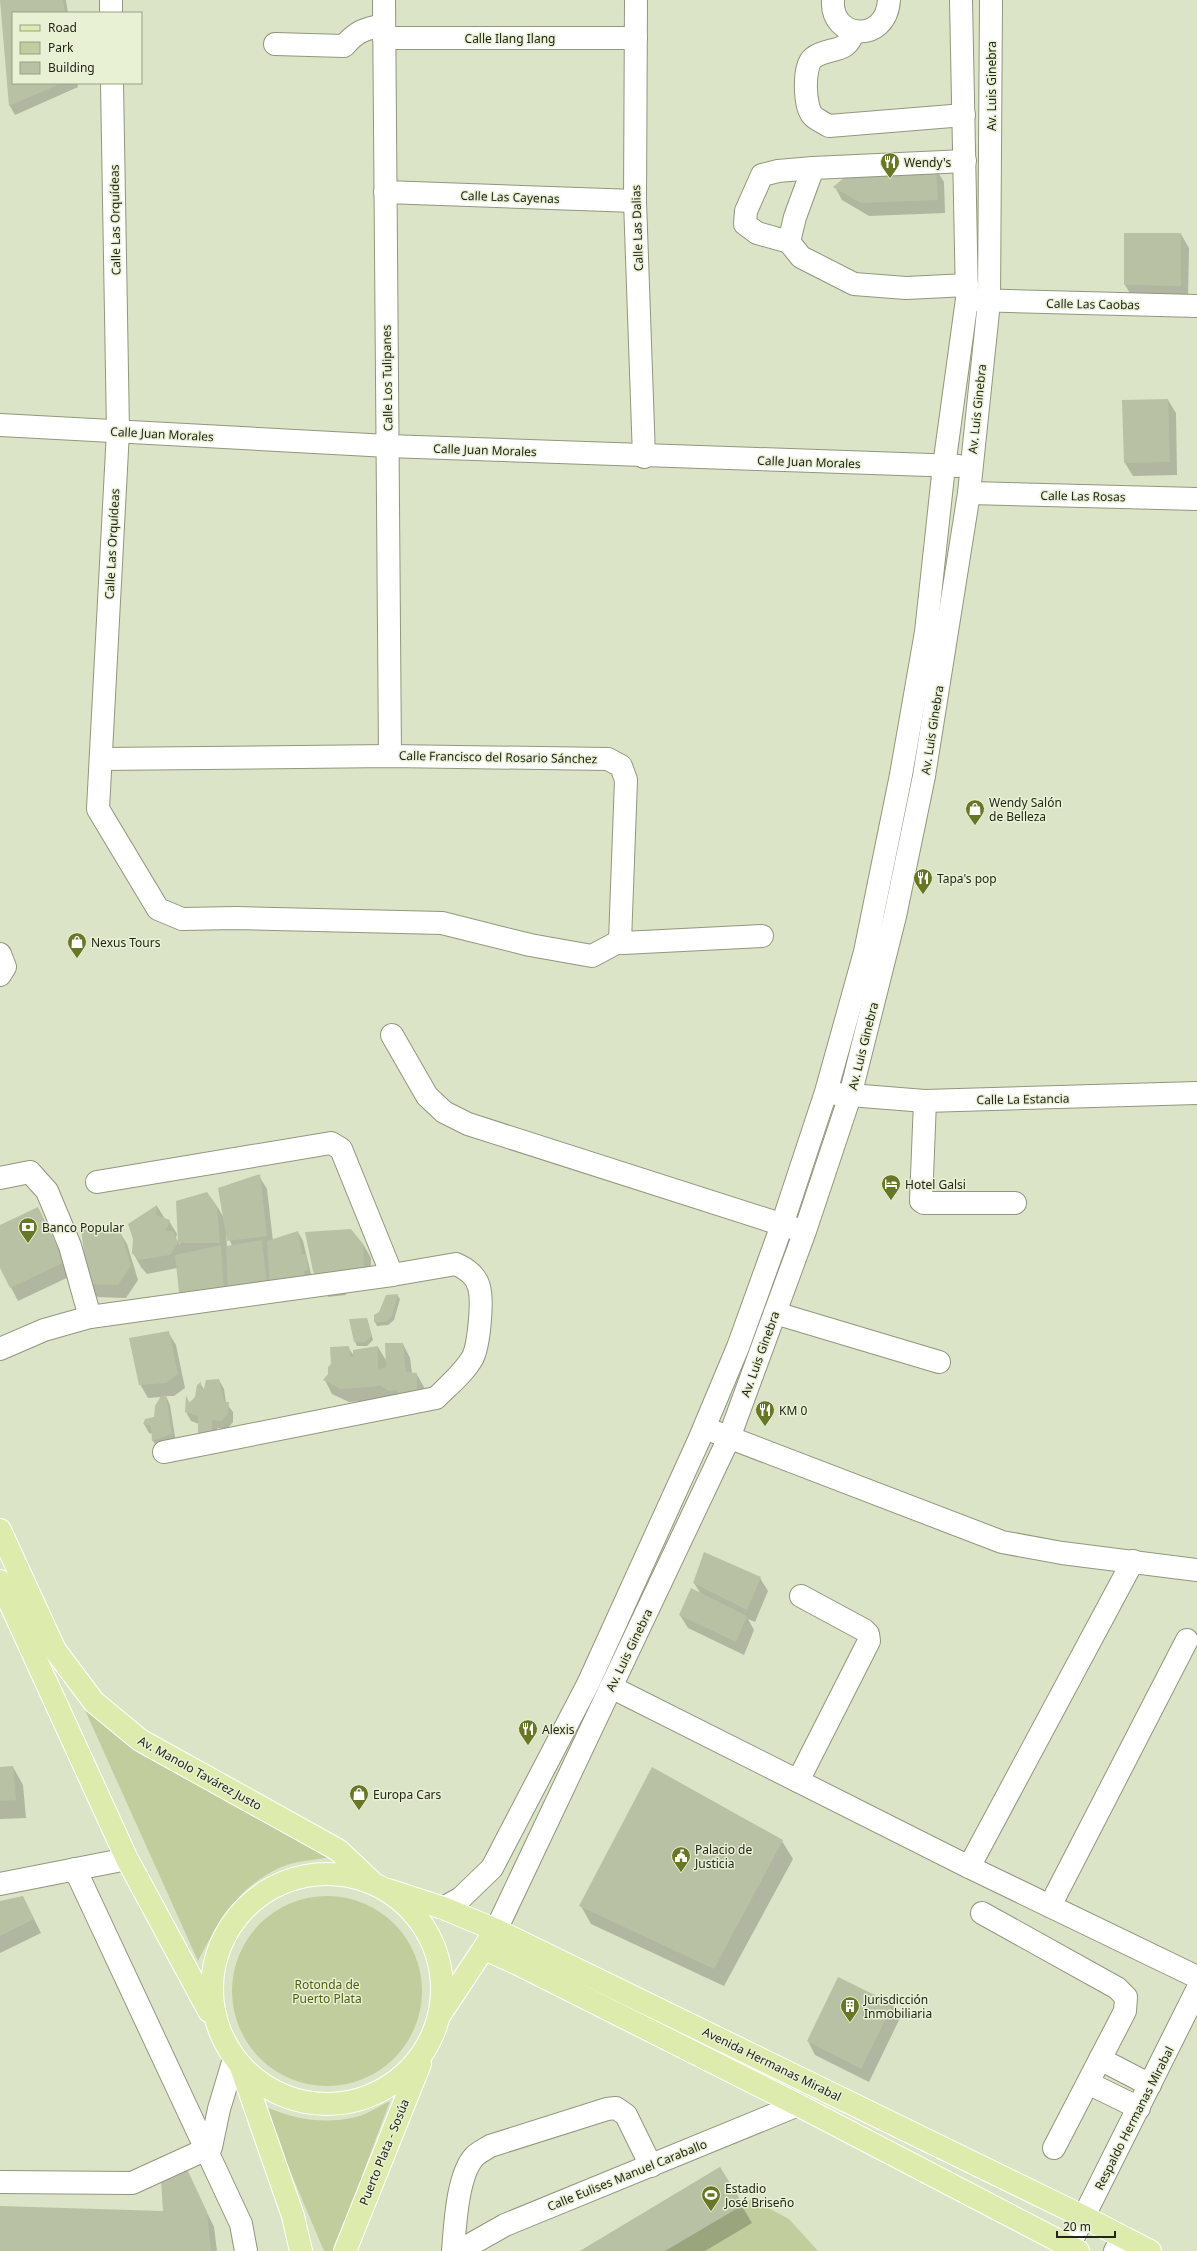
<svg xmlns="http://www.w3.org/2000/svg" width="1197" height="2251" font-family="'Noto Sans',sans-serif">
<rect width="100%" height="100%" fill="#dce4c7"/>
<!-- green -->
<g fill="#c1cd9d">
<path d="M85,1710L144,1756L331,1857C316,1860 292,1861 279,1868C237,1888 219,1921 198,1961Z"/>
<circle cx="327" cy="1991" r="95"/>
<path d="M390,2101L334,2251H324L262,2105C292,2119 323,2125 356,2117C368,2114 379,2106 390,2101Z"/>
<path d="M720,2167L743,2204L752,2199L789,2219L818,2251H580Z"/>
</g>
<!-- shadow -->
<g fill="#0003" fill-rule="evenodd">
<path d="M1,0H66L68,13H13V83H77L78,87L15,115L10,106Z"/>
<path d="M936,169L944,182L945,213L869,216L842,200L835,187Z"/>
<path d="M1181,234L1189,248L1188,299L1133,298L1125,285Z"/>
<path d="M1168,400L1176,413L1177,475L1133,476L1125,463Z"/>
<path d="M259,1176L267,1189L273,1241L298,1232L303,1241L312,1278L236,1306L177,1268L147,1274L141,1267L133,1253L134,1239L129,1225L157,1206L165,1219L169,1221L177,1234L176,1238L180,1245L177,1202L217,1206L225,1220ZM226,1233H227L232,1246L227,1247Z"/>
<path d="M38,1208L71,1276L18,1301L0,1266V1227Z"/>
<path d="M98,1228L119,1231L127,1244L138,1280L126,1298L97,1297L89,1284Z"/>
<path d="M363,1244L371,1258V1281L348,1284L346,1295L328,1297L320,1283Z"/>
<path d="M397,1295L400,1299L394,1320L388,1325L377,1326L375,1322L379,1313Z"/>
<path d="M367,1319L373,1340L367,1346H357L355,1342Z"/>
<path d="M168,1332L176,1345L185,1388L174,1396H166L170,1405L176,1443L158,1449L153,1441V1434L149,1433L144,1424L155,1418L161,1397L148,1398L140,1384Z"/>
<path d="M403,1344L410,1358L412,1373H416L424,1387V1411L389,1399L349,1402L332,1394L325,1380L348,1347L354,1356L378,1347L387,1362Z"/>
<path d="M219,1380L224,1389L226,1403L233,1412V1422L227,1429L217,1428L216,1441L199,1424L191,1421L186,1412L187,1398L190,1404L196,1398L200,1383L205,1391Z"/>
<path d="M760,1578L768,1591L755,1622L748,1619L754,1630L744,1655L688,1628L680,1615L701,1594L694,1583Z"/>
<path d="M13,1767L23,1785L26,1818L0,1819V1768Z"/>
<path d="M652,1769L782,1841L793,1859L724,1986L591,1924L581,1906Z"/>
<path d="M23,1897L41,1933L0,1953V1902Z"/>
<path d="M839,1978L893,2005L900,2018L869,2082L815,2055L808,2041Z"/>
<path d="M720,2169L752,2223L705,2251H582Z"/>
<path d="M186,2170L214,2227L217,2251H0V2207L164,2212Z"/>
</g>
<!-- building -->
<g fill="#b9c1a5">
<path d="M0,0H63L65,13H13V83H62L9,106Z"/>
<path d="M936,168L938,200L861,203L833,187L852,171Z"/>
<path d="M1124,233H1181V286L1124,285Z"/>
<path d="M1168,399L1170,462L1124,463L1122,400Z"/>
<path d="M260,1174L267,1236L227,1241L218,1188Z"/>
<path d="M207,1192L217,1206L220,1243H178L170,1255L139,1260L132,1253L133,1239L128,1224L157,1205L156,1215L170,1220L166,1231H173L178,1243L176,1201Z"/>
<path d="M38,1207L65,1262L10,1288L0,1268V1225Z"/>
<path d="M80,1221L98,1227L120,1230L131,1266L118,1285L88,1284Z"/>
<path d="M351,1229L363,1244L364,1268L341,1271L339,1282L319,1284L313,1271L305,1232Z"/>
<path d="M298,1231L302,1254H306L308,1270L304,1271L305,1278L270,1291L267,1241Z"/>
<path d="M262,1240L267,1287L228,1293L226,1246Z"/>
<path d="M221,1245L224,1293L180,1301L175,1255Z"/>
<path d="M398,1294L392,1316L386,1322H374V1315L379,1312L386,1295Z"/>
<path d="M367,1318L372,1336L365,1342H354L349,1319Z"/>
<path d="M169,1331L178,1374L166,1383L139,1385L129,1338Z"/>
<path d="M385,1343H403L406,1372L417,1373V1398L402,1399L396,1390L389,1391L381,1386L341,1389L323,1380L328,1374V1367L331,1364L330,1347L349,1346L350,1357H353V1350L378,1346V1369L386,1367Z"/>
<path d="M219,1379L224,1402H229L228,1413L222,1421L212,1420V1432L198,1434V1416L185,1412L186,1395L189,1403L195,1397L197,1385L201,1382V1390L204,1389L206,1380Z"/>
<path d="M166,1395L172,1434L152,1441L151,1426L143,1424L145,1419L154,1417L155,1406L161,1396Z"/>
<path d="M704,1552L761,1577L747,1610L693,1583Z"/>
<path d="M691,1588L747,1616L736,1642L679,1615Z"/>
<path d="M13,1766L16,1800L0,1801V1767Z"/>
<path d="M652,1767L783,1840L714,1969L579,1906Z"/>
<path d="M23,1896L34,1919L0,1936V1901Z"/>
<path d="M838,1977L893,2004L861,2069L807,2041Z"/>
<path d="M720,2167L743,2205L665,2251H580Z"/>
<path d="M187,2169L207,2212L211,2251H0V2206L163,2211L161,2179Z"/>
</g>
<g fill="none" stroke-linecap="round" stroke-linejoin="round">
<!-- minor casing -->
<g stroke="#90977d" stroke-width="24">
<g id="minor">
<path d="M111,0V13"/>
<path d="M384,0L390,756"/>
<path d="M636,0L635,201L644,457"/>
<path d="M833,0C830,39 886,45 889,0"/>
<path d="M853,31C849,55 828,46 813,58C803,66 804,107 813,116C817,120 824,123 829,126L964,115"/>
<path d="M384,38H636"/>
<path d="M275,44L344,46C357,31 364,29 384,25"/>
<path d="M112,83L118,431L98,809L158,909L182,919L236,918L442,923L530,945L592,956L620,941"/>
<path d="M965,161L813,168L795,217L789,242L801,257L854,284L906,288L967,285"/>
<path d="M385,192L635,201"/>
<path d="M789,242L757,233L745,224L746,211L762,175L778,171L813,168"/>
<path d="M974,300L1197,306"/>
<path d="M0,425L388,446L958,466"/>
<path d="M969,493L1197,499"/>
<path d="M101,759L390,756L608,759L621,766L626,780L620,941L623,943L762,936"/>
<path d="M0,954L5,967L0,975"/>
<path d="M392,1035L427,1096L444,1112L468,1124L796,1229"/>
<path d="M837,1094L925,1101L1197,1093"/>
<path d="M925,1101L921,1201L924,1203H1015"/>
<path d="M0,1178L30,1172L47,1191L70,1246L90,1317"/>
<path d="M97,1182L331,1143L341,1149L392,1275"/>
<path d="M775,1313L939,1362"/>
<path d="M0,1349L44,1330L90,1317L392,1275L456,1264C465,1268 476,1275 479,1287C483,1301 479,1344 473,1357C464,1373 449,1385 436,1398L164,1452"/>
<path d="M715,1432L1002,1542L1062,1553L1197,1570"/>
<path d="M611,1687L969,1867L1197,1977"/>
<path d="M798,1781L869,1641L868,1634L864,1630L801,1596"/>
<path d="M969,1867L1133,1561"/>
<path d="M75,1869L241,2224L246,2251"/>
<path d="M0,1884L127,1859"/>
<path d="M1050,1906L1187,1640"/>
<path d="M443,1908L461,1898L492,1868L588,1684L699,1440L738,1347L782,1225L826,1092L865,952L901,775L926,632L944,466L967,299L961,0"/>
<path d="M982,1913L1117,1988L1126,1997L1125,2011L1054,2148"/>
<path d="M496,1930L729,1438L805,1231L850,1096L895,916L924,776L969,493L989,302L991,0"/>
<path d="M1100,2059L1150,2085"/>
<path d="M1088,2083L1139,2108"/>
<path d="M0,2182L132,2183L211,2147L219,2109L234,2059"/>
<path d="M1069,2246L1197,1990"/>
<path d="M453,2251C455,2227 457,2174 475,2156C479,2152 486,2149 490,2146L607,2109L616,2108L626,2115L651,2166"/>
<path d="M459,2251L505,2225L798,2105"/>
<path d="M1115,2251L1123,2237"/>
</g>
</g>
<!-- major casing -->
<g stroke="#fff" stroke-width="24">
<g id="major">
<path d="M0,1530L55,1650L94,1702L140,1740L338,1850L371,1881"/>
<path d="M0,1581L127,1859L209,2011"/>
<circle cx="327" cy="1989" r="115"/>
<path d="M388,1890L443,1908L496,1930L1084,2217L1150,2251"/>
<path d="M485,1949L520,1965L798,2105L1078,2251"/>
<path d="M441,2013L492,1936"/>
<path d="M241,2067L293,2216L301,2251"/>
<path d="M345,2251L420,2064"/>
</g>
</g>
<!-- minor -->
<use href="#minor" stroke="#fff" stroke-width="22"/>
<!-- major -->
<use href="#major" stroke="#ddebad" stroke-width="22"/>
</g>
<!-- icons -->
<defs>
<g id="restaurant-pin" transform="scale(1)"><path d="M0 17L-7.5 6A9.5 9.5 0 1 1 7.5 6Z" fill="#677725" stroke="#e9f1d4"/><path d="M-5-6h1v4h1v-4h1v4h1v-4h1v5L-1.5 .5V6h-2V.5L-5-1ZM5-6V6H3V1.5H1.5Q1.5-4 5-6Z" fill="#fff"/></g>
<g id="shop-pin" transform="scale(1)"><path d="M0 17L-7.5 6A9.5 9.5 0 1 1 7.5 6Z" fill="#677725" stroke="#e9f1d4"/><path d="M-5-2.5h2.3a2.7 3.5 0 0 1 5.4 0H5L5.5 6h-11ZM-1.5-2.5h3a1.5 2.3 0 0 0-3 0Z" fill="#fff"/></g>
<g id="hotel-pin" transform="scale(1)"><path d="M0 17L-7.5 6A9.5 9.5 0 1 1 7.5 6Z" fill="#677725" stroke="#e9f1d4"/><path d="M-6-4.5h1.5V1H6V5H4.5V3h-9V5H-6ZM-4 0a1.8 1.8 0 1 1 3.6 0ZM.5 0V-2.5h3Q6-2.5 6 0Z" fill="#fff"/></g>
<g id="bank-pin" transform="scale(1)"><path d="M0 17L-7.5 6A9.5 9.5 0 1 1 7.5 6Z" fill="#677725" stroke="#e9f1d4"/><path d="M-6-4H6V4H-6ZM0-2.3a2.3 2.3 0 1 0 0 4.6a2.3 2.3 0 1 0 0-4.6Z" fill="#fff"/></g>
<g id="civic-pin" transform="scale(1)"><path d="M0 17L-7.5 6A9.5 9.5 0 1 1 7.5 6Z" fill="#677725" stroke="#e9f1d4"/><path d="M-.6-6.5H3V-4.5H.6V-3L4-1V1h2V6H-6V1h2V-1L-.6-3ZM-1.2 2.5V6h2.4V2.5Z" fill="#fff"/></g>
<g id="building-pin" transform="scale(1)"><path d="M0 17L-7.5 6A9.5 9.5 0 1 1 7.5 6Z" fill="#677725" stroke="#e9f1d4"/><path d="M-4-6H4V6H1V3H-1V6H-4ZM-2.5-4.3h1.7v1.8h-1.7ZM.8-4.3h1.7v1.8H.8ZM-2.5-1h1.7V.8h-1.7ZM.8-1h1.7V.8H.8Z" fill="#fff"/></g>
<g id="stadium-pin" transform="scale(1)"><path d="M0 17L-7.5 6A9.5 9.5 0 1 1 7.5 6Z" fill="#677725" stroke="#e9f1d4"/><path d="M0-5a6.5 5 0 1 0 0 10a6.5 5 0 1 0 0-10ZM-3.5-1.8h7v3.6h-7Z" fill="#fff"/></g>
</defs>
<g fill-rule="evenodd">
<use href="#restaurant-pin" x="890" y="162"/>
<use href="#shop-pin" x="975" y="809"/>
<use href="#restaurant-pin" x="923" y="878"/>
<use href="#shop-pin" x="77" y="942"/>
<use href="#hotel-pin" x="891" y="1184"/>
<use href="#bank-pin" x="28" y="1227"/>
<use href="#restaurant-pin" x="765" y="1410"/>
<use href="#restaurant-pin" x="528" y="1729"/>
<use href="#shop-pin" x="359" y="1794"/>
<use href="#civic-pin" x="681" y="1856"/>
<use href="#building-pin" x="850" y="2006"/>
<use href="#stadium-pin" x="711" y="2195"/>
</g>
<g text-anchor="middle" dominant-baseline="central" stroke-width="3" stroke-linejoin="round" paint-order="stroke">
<!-- street labels -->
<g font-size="12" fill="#23251b" stroke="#e9f1d4">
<text x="510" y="38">Calle Ilang Ilang</text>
<text transform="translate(991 86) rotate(-90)">Av. Luis Ginebra</text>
<text transform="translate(510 197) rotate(2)">Calle Las Cayenas</text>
<text transform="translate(115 220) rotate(-91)">Calle Las Orquídeas</text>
<text transform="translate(637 228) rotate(-92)">Calle Las Dalias</text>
<text transform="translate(1093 304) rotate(1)">Calle Las Caobas</text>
<text transform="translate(387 378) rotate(-91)">Calle Los Tulipanes</text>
<text transform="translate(977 409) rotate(-84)">Av. Luis Ginebra</text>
<text transform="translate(162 434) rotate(3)">Calle Juan Morales</text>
<text transform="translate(485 450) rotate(2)">Calle Juan Morales</text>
<text transform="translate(809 462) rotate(2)">Calle Juan Morales</text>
<text transform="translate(1083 496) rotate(1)">Calle Las Rosas</text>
<text transform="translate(112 544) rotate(-87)">Calle Las Orquídeas</text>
<text transform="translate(932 730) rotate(-81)">Av. Luis Ginebra</text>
<text transform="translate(498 757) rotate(1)">Calle Francisco del Rosario Sánchez</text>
<text transform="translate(863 1046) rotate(-76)">Av. Luis Ginebra</text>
<text transform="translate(1023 1099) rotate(-1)">Calle La Estancia</text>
<text transform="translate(760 1354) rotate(-70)">Av. Luis Ginebra</text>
<text transform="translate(629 1650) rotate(-64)">Av. Luis Ginebra</text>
<text transform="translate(200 1773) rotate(29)">Av. Manolo Tavárez Justo</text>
<text transform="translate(772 2064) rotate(26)">Avenida Hermanas Mirabal</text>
<text transform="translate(1134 2118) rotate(-63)">Respaldo Hermanas Mirabal</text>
<text transform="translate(384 2152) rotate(-68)">Puerto Plata - Sosúa</text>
<text transform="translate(627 2175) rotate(-22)">Calle Eulises Manuel Caraballo</text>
</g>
<!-- poi labels -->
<g font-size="12" fill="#23251b" stroke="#e9f1d4" text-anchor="start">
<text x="904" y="162">Wendy's</text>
<text x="989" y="802">Wendy Salón<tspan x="989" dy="14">de Belleza</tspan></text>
<text x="937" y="878">Tapa's pop</text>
<text x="91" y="942">Nexus Tours</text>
<text x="905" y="1184">Hotel Galsi</text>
<text x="42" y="1227">Banco Popular</text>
<text x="779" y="1410">KM 0</text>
<text x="542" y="1729">Alexis</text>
<text x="373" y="1794">Europa Cars</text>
<text x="695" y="1849">Palacio de<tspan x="695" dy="14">Justicia</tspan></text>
<text x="864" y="1999">Jurisdicción<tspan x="864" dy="14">Inmobiliaria</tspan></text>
<text x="725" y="2188">Estadio<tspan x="725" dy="14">José Briseño</tspan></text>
</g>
<!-- park labels -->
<g font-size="12" fill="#4f5d0a" stroke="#e9f1d4">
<text x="327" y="1984">Rotonda de<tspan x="327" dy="14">Puerto Plata</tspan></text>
</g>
</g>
<!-- legend -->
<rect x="12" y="12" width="130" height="72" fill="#e9f1d4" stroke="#9a9f8a"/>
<rect x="20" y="25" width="20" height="6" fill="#ddebad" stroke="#9a9f8a"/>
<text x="48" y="32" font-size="12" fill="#23251b">Road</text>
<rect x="20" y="42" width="20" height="12" fill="#c1cd9d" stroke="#9a9f8a"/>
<text x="48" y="52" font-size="12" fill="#23251b">Park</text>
<rect x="20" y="62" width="20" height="12" fill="#b9c1a5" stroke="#9a9f8a"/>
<text x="48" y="72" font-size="12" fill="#23251b">Building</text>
<!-- scale -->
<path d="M1057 2231v6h58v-6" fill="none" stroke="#23251b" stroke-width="2"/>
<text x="1063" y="2231" font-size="12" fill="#23251b" stroke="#e9f1d4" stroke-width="3" paint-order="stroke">20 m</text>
</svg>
